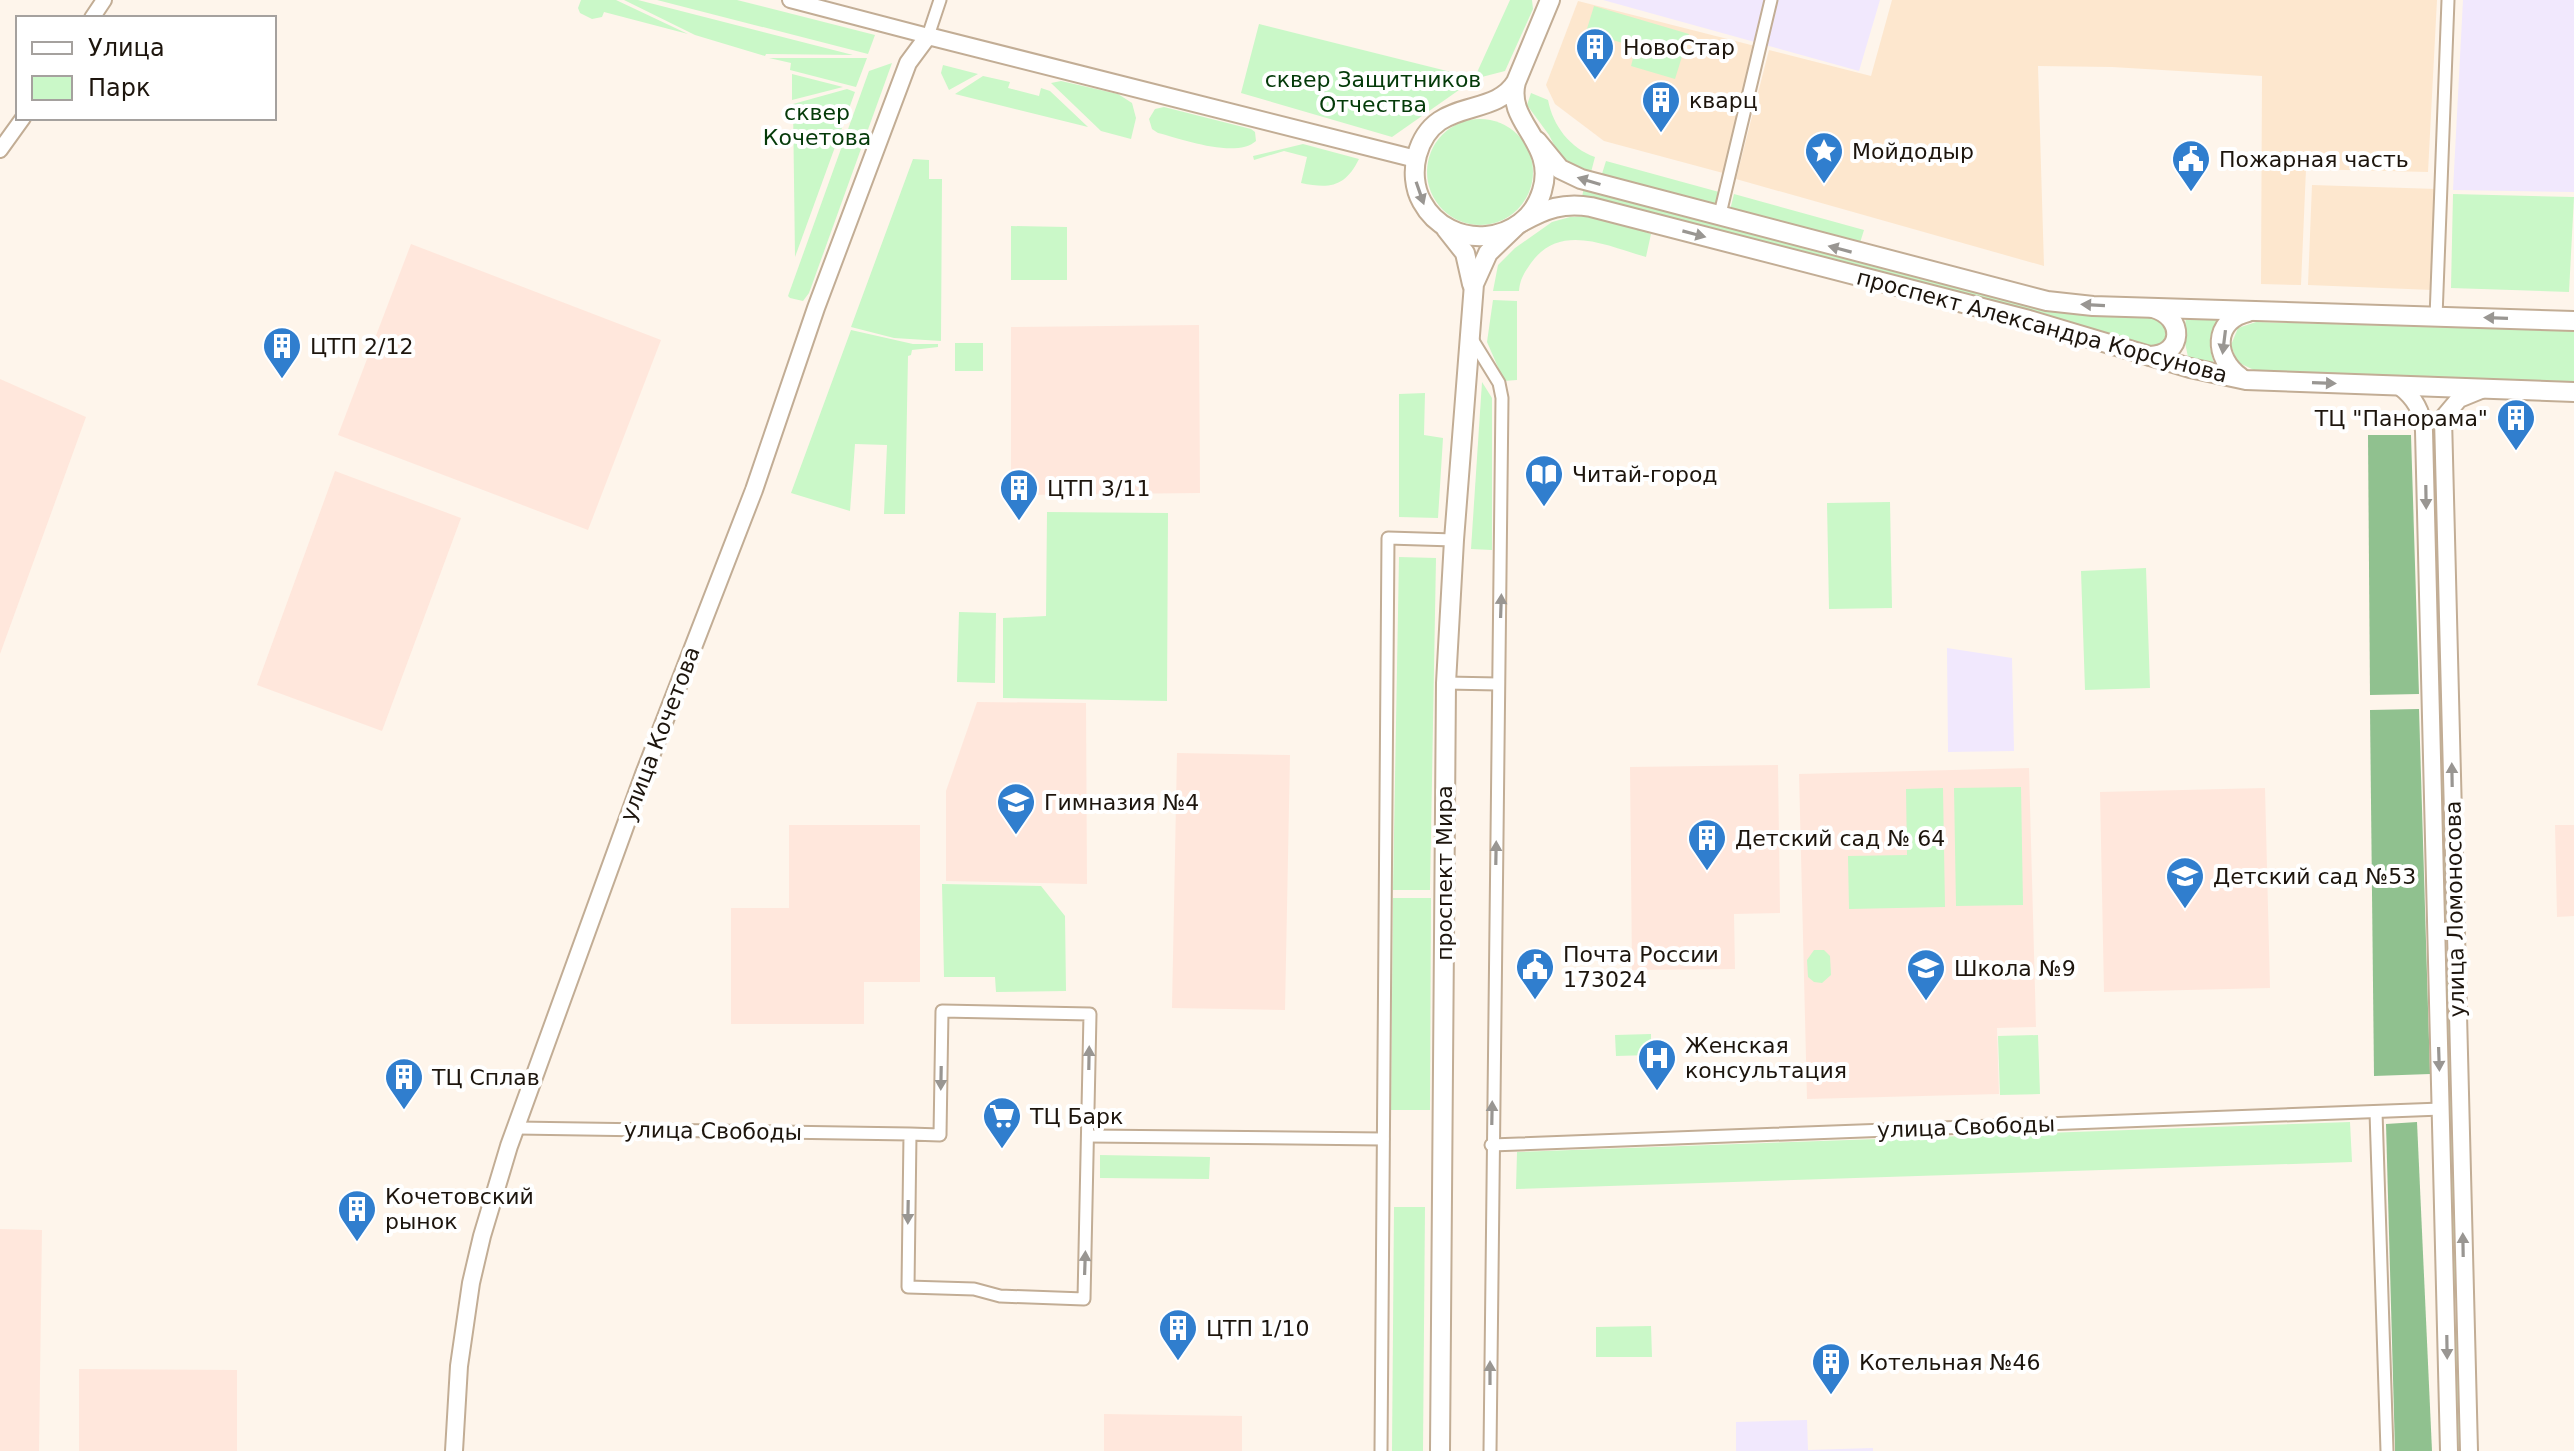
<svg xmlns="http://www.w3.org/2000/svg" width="2574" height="1451" font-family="'DejaVu Sans',sans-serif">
<rect width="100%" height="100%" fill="#fef5eb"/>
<!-- built -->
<g fill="#fde7ce">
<path d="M1892,0H2437L2428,172L2306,169L2301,285L2261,284L2262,76L2112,67L2038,66L2044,266L1736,179L1769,50L1871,76Z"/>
<path d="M1578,1L1755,46L1723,173L1604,141L1555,104L1546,85Z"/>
<path d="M2312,185L2437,189L2433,290L2308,285Z"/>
</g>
<!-- industrial -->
<g fill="#f1e8fd">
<path d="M1603,0H1880L1859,71Z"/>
<path d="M2463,0H2574V192L2453,190Z"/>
<path d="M1947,648L2012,658L2014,751L1948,752Z"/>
<path d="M1807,1420L1808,1450L1873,1448V1451H1736V1422Z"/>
</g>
<!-- education -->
<g fill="#ffe7dc">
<path d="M411,244L661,340L588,530L338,435Z"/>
<path d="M1199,325L1200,493L1011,495V327Z"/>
<path d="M0,379L86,417L0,654Z"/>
<path d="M335,471L461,518L382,731L257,685Z"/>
<path d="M977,702L1086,703L1087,884L946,881V791Z"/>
<path d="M1177,753L1290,755L1285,1010L1172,1008Z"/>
<path d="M1778,765L1780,913L1734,914L1735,969L1632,970L1630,767Z"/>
<path d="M2029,768L2036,1027L1997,1028L1999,1094L1807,1099L1799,774Z"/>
<path d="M2265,788L2270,988L2104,992L2100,792Z"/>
<path d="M789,825H920V982H864V1024H731V908H789Z"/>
<path d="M2555,825H2574V916L2557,917Z"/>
<path d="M0,1229L42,1230L39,1451H0Z"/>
<path d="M79,1369L237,1370V1451H79Z"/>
<path d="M1104,1414L1242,1416V1451H1104Z"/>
</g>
<!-- green -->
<g fill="#caf8c8">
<path d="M581,0H616L688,34L604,12L602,17L592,19L580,13L578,8Z"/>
<path d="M624,0H638L853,55L766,54L765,56L695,35Z"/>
<path d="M657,0H737L875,35L868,54Z"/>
<path d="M1510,0H1532L1533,9L1505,71L1474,79Z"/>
<path d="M1594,6L1689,34L1675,79L1631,66L1636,47L1586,32Z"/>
<path d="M1259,24L1463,75L1459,90L1392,137L1241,93Z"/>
<path d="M769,58H867L856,87L790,70L791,63Z"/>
<path d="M892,63L809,293L803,301L790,298L788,296L869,71Z"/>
<path d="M943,65L978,74L949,90L941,73Z"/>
<path d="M792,74L843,87L792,100Z"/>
<path d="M983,76L1010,82L1008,88L1039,96L1041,88L1050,91L1088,127L955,94Z"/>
<path d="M1061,81L1118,94L1132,103L1136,118L1131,139L1101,131L1051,83Z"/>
<path d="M847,89L855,92L795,257L793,104Z"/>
<path d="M1531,93L1548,100C1553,126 1570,148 1595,157L1590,176L1565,166L1549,135L1527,105Z"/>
<path d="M1164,107L1251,129L1255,132L1256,141C1236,159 1182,139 1158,133L1152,129L1149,119L1155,109Z"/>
<circle cx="1480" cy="172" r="53"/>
<path d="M1303,144L1359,159C1345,187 1330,189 1301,183L1307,157L1284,151L1254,160L1253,156Z"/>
<path d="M913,159L929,160V179H942L941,341L894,338L851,327Z"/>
<path d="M1606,161L1719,192L1715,208L1601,177Z"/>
<path d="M1584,187L2051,310L2093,315L2156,317L2163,319L2170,335L2163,346L2151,349L1582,197Z"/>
<path d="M1734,194L1864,230L1859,246L1730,210Z"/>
<path d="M2453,194L2574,197L2569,292L2451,288Z"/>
<path d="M1592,216L1612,219L1651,234L1646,257C1607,246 1560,222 1531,263C1524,273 1520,279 1519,291H1493L1498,265L1515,248L1552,222L1570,217Z"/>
<path d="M1011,226L1067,227V280H1011Z"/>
<path d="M1493,300L1517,301V380L1504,381L1487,342Z"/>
<path d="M2186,317L2221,318C2208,333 2208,345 2214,363L2188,357L2184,338Z"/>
<path d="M2256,322L2574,331V382L2254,370L2237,362L2231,345L2238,328Z"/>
<path d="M851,330L913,344H938V347L912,350L911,355L908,356L905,514H884L887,445L855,444L850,511L791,493Z"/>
<rect x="955" y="343" width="28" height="28"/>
<path d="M1482,382L1492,398V550L1471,549Z"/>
<path d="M1425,393L1424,435L1443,438L1438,518L1399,517V394Z"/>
<path d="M2430,420H2437L2450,940H2443Z"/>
<path d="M1890,502L1892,608L1829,609L1827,503Z"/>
<path d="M1047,512L1168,513L1167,701L1003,698V618L1046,616Z"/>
<path d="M1399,557L1436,558L1430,890H1393Z"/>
<path d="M2146,568L2150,688L2085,690L2081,571Z"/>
<path d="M959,612L996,613L995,683L957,682Z"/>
<path d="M2021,787L2023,905L1956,906L1954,788Z"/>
<path d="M1943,788L1945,907L1849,909L1848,856L1907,855L1906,789Z"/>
<path d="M942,884L1041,886L1065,916L1066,991L996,992L995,977H944Z"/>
<path d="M1393,898H1431L1430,1110H1391Z"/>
<path d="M1814,950H1824L1830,956L1831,975L1822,983L1814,982L1808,977L1807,960Z"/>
<path d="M2450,965L2459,1298H2452L2444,966Z"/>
<path d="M1651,1034V1055L1616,1056L1615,1035Z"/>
<path d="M2038,1035L2040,1094L2000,1095L1998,1036Z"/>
<path d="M2350,1122L2352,1162L1516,1189L1517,1152Z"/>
<path d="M1100,1155L1210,1157L1209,1179L1100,1178Z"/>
<path d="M1394,1207H1425L1423,1451H1392Z"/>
<path d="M1651,1326L1652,1357H1596V1327Z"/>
<path d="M2452,1326H2459L2462,1451H2456Z"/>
</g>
<!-- forest -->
<g fill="#90c18f">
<path d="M2368,435H2411L2419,694L2370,695Z"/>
<path d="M2419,709L2430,1074L2374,1076L2370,710Z"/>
<path d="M2417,1122L2432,1451H2395L2386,1124Z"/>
</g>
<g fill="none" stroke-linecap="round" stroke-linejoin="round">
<!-- minor casing -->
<g stroke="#c2ad95" stroke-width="15">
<g id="minor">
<path d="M928,36L940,0"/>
<path d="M1719,218L1771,0"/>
<path d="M2436,317L2448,0"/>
<path d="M1470,336L1499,383L1502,398L1490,1451"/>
<path d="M1446,683L1498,684"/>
<path d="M2376,1112L2387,1451"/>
<path d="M517,1128L910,1134L940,1135L942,1011L1090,1014L1084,1299L1000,1296L974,1289L908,1287L910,1134"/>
<path d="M1088,1136L1383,1139"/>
<path d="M1491,1145L2441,1109"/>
<path d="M1381,1451L1388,538L1454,540"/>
</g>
</g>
<!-- tertiary casing -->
<g stroke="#c2ad95" stroke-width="18">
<g id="tertiary">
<path d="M790,0L928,36"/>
<path d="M92,18L104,0"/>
<path d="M0,150L23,118"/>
</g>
</g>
<!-- secondary casing -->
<g stroke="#c2ad95" stroke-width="20">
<g id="secondary">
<path d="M2399,386C2415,398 2422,411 2424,431L2449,1451"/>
<path d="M454,1451L459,1366L471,1283L482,1236L509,1146L644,774L754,490L816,308L908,63L928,36L1416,159"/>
<path d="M2469,1451L2443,418L2459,399L2481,390"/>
</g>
</g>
<!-- primary casing -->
<g stroke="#c2ad95" stroke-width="22">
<g id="primary">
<path d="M1516,82C1505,123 1557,142 1542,191C1526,246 1449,252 1422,202C1414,188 1413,170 1417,155C1433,95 1493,120 1516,82L1550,0"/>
<path d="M1537,141L1560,169L1581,179L2047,301L2093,306L2574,321"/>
<path d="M1522,222C1545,209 1564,202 1591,207L2029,320L2190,368L2246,380L2574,392"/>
<path d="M1446,229L1465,253L1472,284"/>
<path d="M2150,356C2184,355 2185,317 2153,308"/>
<path d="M2240,377C2214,358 2212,321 2248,312"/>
<path d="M1440,1451L1446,683L1454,540L1474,284L1488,253L1515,227"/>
</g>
</g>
<!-- minor -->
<use href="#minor" stroke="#fff" stroke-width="11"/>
<!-- tertiary -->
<use href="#tertiary" stroke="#fff" stroke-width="14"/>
<!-- secondary -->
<use href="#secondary" stroke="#fff" stroke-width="16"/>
<!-- primary -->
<use href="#primary" stroke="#fff" stroke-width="18"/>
</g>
<!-- one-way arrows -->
<defs><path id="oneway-solid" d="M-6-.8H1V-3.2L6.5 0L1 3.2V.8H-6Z" transform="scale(2)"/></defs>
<g fill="#999692">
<use href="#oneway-solid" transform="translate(1589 181) rotate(-163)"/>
<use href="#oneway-solid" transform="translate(1420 193) rotate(71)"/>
<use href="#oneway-solid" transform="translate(1694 234) rotate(15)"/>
<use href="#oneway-solid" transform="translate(1840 249) rotate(-165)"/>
<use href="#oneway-solid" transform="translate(2093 305) rotate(-177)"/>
<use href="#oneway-solid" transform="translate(2496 318) rotate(-178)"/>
<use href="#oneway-solid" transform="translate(2224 342) rotate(97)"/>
<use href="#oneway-solid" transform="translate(2324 383) rotate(2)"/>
<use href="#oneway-solid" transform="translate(2426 497) rotate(89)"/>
<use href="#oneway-solid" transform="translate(1501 606) rotate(-88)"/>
<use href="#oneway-solid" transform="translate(2452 775) rotate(-91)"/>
<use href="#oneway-solid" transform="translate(1496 853) rotate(-89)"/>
<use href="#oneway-solid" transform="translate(1089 1058) rotate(-89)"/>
<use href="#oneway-solid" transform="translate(2439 1059) rotate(88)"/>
<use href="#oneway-solid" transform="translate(941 1078) rotate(91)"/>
<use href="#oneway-solid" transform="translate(1492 1113) rotate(-89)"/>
<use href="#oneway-solid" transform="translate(908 1212) rotate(91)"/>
<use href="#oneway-solid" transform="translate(2463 1245) rotate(-91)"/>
<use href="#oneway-solid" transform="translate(1085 1263) rotate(-88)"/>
<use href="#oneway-solid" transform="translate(2447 1347) rotate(89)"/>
<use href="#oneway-solid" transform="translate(1490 1373) rotate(-90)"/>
</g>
<!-- icons -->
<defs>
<g id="building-pin" transform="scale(2)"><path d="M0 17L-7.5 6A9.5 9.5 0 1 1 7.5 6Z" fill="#307ece" stroke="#fff"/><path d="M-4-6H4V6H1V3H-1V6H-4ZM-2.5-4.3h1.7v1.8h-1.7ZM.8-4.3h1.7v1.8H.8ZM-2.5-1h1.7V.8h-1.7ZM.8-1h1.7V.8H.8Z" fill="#fff"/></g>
<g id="sight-pin" transform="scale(2)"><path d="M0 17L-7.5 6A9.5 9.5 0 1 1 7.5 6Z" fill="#307ece" stroke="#fff"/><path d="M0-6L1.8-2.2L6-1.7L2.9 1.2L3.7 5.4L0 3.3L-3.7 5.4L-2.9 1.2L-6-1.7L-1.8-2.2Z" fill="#fff"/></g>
<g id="civic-pin" transform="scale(2)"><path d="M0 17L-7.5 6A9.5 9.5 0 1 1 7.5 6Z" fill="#307ece" stroke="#fff"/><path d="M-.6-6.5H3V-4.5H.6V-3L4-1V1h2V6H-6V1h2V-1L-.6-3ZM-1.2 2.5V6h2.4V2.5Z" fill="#fff"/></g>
<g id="library-pin" transform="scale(2)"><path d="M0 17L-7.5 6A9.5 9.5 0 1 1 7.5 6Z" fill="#307ece" stroke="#fff"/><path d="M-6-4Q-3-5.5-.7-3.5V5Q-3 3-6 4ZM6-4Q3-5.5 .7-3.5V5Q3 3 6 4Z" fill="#fff"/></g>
<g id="school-pin" transform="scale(2)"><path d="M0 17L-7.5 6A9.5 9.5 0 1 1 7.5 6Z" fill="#307ece" stroke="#fff"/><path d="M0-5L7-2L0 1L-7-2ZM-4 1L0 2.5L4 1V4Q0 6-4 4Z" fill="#fff"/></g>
<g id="hospital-pin" transform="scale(2)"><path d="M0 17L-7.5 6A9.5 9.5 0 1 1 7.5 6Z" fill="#307ece" stroke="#fff"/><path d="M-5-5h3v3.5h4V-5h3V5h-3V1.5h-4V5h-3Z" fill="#fff"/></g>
<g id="supermarket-pin" transform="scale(2)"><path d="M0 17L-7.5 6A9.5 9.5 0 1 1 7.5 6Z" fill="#307ece" stroke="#fff"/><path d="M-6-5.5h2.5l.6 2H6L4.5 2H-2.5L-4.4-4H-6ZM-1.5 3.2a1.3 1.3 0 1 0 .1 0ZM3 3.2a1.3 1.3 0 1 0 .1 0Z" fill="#fff"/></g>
</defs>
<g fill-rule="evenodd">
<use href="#building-pin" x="1595" y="47"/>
<use href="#building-pin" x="1661" y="100"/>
<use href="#sight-pin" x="1824" y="151"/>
<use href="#civic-pin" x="2191" y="159"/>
<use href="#building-pin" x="282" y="346"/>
<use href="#building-pin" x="2516" y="418"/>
<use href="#library-pin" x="1544" y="474"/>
<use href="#building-pin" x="1019" y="488"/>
<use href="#school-pin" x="1016" y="802"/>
<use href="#building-pin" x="1707" y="838"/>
<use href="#school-pin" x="2185" y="876"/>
<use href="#civic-pin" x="1535" y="967"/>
<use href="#school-pin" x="1926" y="968"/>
<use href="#hospital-pin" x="1657" y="1058"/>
<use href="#building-pin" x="404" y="1077"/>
<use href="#supermarket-pin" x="1002" y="1116"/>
<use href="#building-pin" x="357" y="1209"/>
<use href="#building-pin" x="1178" y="1328"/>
<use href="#building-pin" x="1831" y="1362"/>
</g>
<g text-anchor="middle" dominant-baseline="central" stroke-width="8" stroke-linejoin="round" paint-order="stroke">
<!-- poi labels -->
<g font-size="22" fill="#1d150d" stroke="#fff" text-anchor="start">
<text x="1623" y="47">НовоСтар</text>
<text x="1689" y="100">кварц</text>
<text x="1852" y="151">Мойдодыр</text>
<text x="2219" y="159">Пожарная часть</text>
<text x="310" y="346">ЦТП 2/12</text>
<text x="2488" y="418" text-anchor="end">ТЦ "Панорама"</text>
<text x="1572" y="474">Читай-город</text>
<text x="1047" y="488">ЦТП 3/11</text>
<text x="1044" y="802">Гимназия №4</text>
<text x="1735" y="838">Детский сад № 64</text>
<text x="2213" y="876">Детский сад №53</text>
<text x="1563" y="954">Почта России<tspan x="1563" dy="25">173024</tspan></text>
<text x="1954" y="968">Школа №9</text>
<text x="1685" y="1045">Женская<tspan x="1685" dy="25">консультация</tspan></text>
<text x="432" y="1077">ТЦ Сплав</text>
<text x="1030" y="1116">ТЦ Барк</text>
<text x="385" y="1196">Кочетовский<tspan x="385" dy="25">рынок</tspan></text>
<text x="1206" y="1328">ЦТП 1/10</text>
<text x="1859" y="1362">Котельная №46</text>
</g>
<!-- park labels -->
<g font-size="22" fill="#043a09" stroke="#fff">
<text x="1373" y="79">сквер Защитников<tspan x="1373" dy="25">Отчества</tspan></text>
<text x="817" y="112">сквер<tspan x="817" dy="25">Кочетова</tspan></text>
</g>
<!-- street labels -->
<g font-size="22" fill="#1d150d" stroke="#fff">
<text transform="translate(2042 326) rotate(15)">проспект Александра Корсунова</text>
<text transform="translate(660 734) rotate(-69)">улица Кочетова</text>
<text transform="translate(1444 873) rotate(-90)">проспект Мира</text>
<text transform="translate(2455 909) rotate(-91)">улица Ломоносова</text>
<text transform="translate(1966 1127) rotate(-2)">улица Свободы</text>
<text transform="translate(713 1131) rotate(1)">улица Свободы</text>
</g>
</g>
<!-- legend -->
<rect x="16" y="16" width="260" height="104" fill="#ffffff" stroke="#a5a19e" stroke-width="2"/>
<rect x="32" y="42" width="40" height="12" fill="#ffffff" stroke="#a5a19e" stroke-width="2"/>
<text x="88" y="56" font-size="24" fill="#1d150d">Улица</text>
<rect x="32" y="76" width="40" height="24" fill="#caf8c8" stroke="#a5a19e" stroke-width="2"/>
<text x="88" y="96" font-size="24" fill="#1d150d">Парк</text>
</svg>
